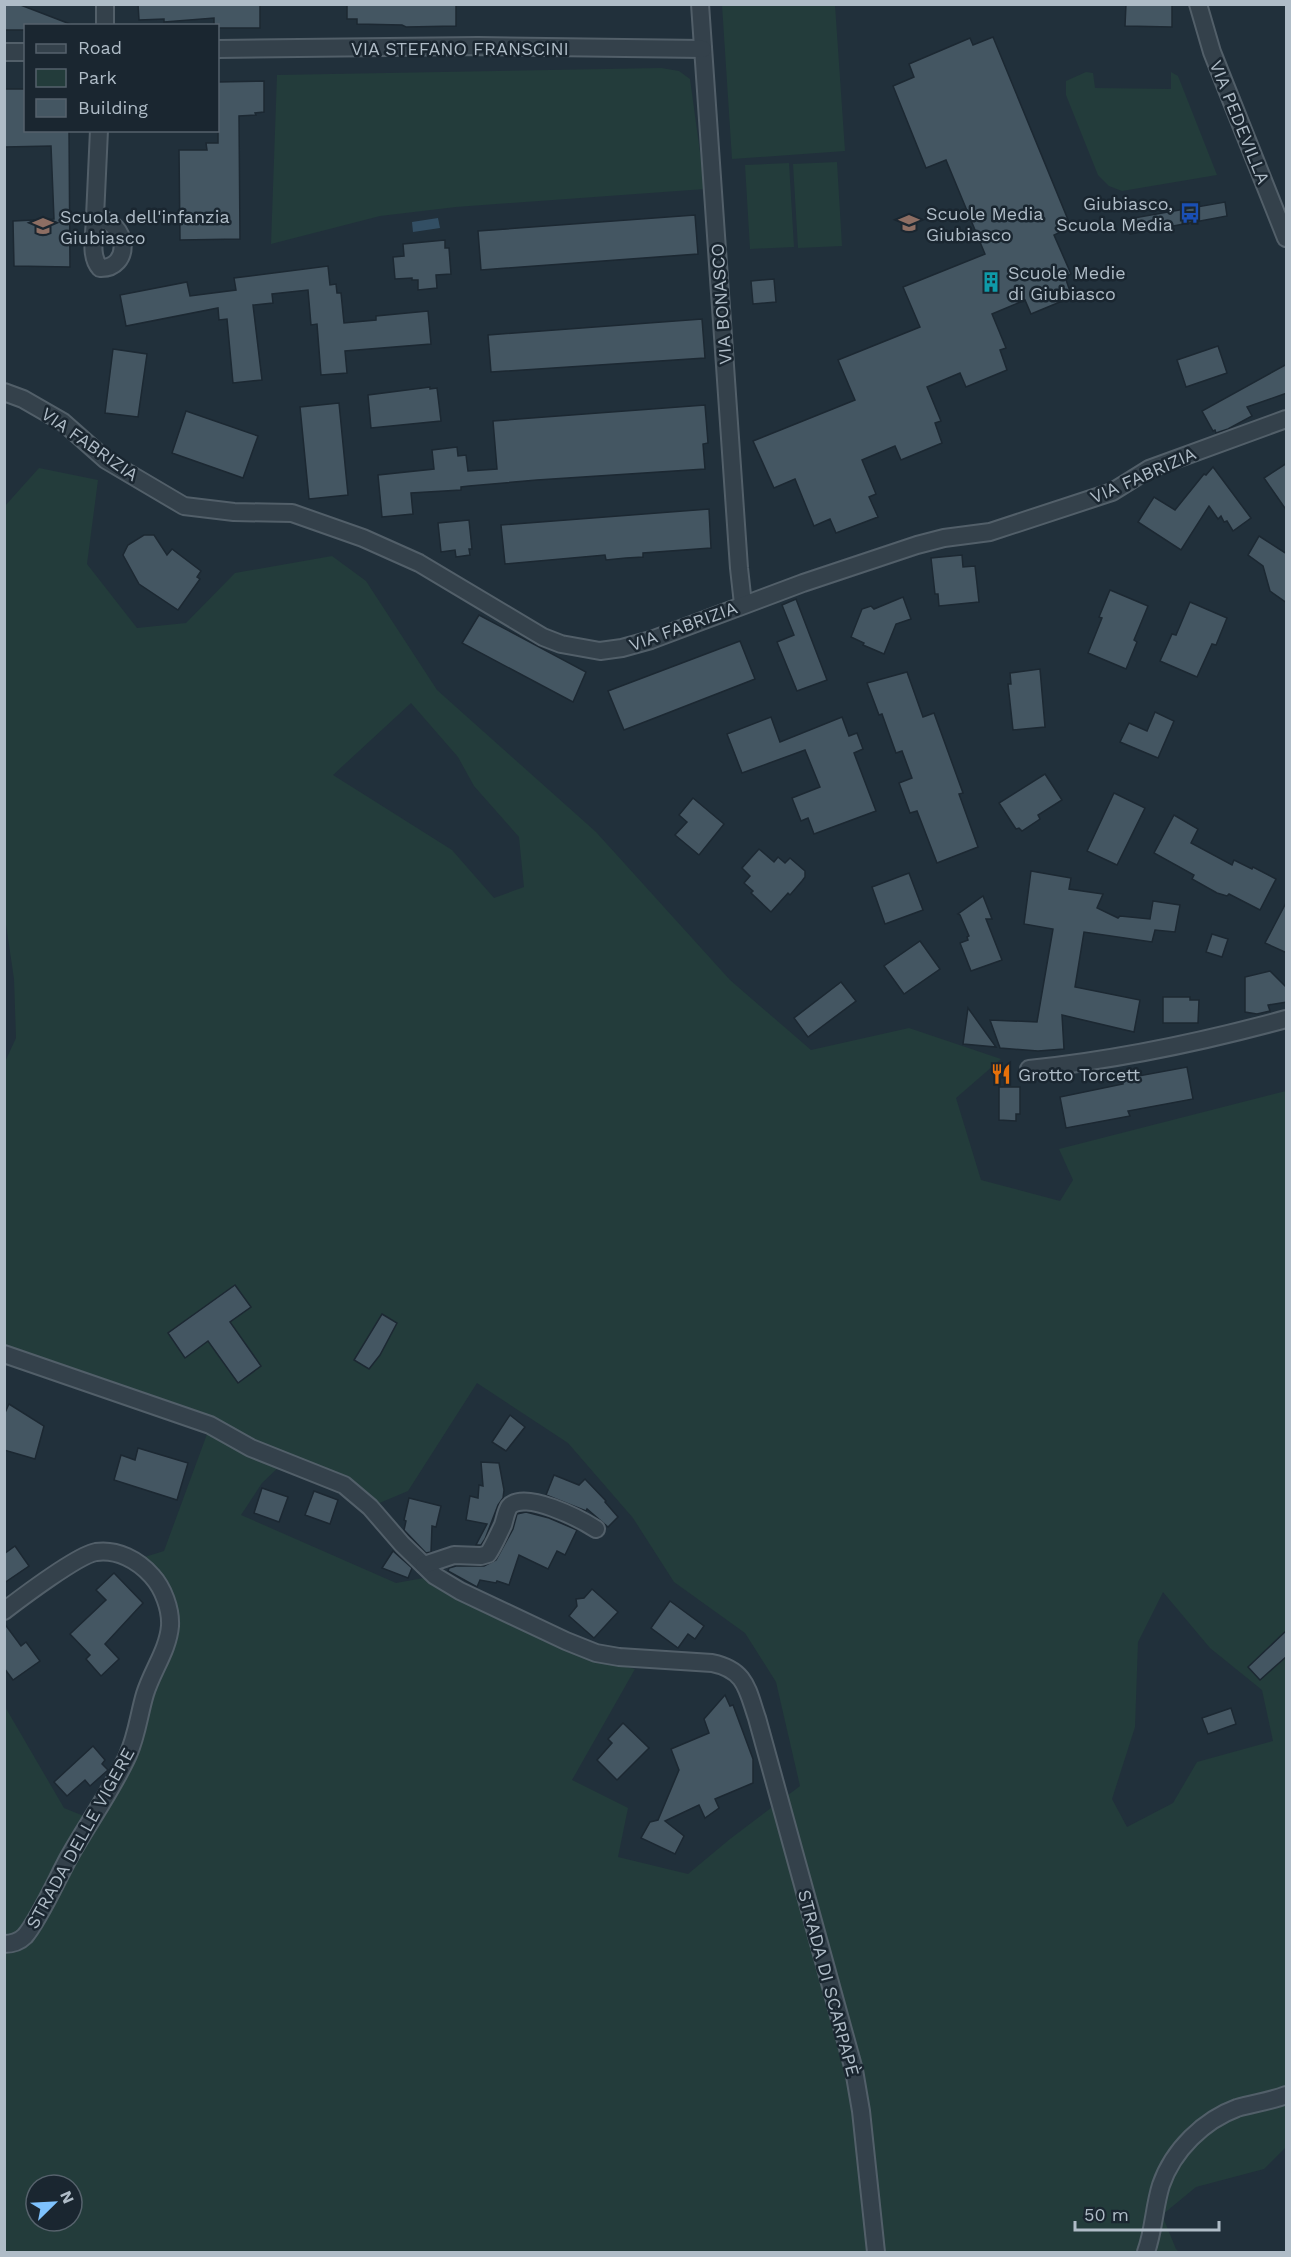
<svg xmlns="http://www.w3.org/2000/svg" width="1291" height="2257" font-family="'Work Sans',sans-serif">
<rect width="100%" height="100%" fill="#21303b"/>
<!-- green -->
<g fill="#233c3b" fill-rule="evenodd">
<path d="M722,5H835L845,151L732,159Z"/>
<path d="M661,68L679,71L690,79L705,189L456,207L380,216L271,244L277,75Z"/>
<path d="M1086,72L1093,73L1095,88L1171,89V72L1178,76L1217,175L1122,191L1109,186L1098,175L1066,95V81Z"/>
<path d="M837,162L842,246L798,248L793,164Z"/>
<path d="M789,163L794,247L750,249L745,165Z"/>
<path d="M39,468L98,480L87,564L137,628L186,623L235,573L332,556L366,581L437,690L596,832L730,980L811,1050L909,1028L1001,1059L956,1098L981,1180L1060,1201L1073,1180L1059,1149L1286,1091V2147L1264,2169L1196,2187L1162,2215L1176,2249L1179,2252H5L4,1705L64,1808L91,1819L120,1771L168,1609L135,1560L164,1551L210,1426L5,1354L4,1064L16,1038L14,979L4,911V507ZM411,703L458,757L474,786L519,837L524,887L494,898L452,850L333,775ZM477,1383L568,1443L633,1518L674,1582L745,1633L776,1682L800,1786L730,1839L688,1874L618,1857L628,1808L572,1780L635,1669L581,1656L435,1576L396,1583L241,1515L262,1483L284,1462L370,1507L408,1491ZM1163,1592L1210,1648L1262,1690L1273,1741L1197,1762L1173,1803L1127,1827L1112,1799L1135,1727L1138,1642ZM36,2185H72V2221H36Z"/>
</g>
<!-- water -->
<path fill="#334f64" d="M438,218L440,228L413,232L412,222Z"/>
<!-- building -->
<g fill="#445662" stroke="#1c2832" stroke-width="1.5">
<path d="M4,4H18L70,24L69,26H26V30H4Z"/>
<path d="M138,4H260V28H218V26H214V18L164,22V19L139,20Z"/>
<path d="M347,4H456V26L406,27L402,25L357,24V19H347Z"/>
<path d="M1126,4H1172V27L1125,26Z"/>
<path d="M993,37L1071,227L1054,235L1071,274L1065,277L1072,297L1031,314L1025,300L992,314L1006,348L1000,350L1007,370L966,387L960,373L927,387L941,421L935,423L942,443L901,460L895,446L862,460L876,494L869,497L878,517L836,533L830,519L814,526L795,479L774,488L753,441L855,400L838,360L920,327L903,287L985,254L946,160L926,168L893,86L914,77L909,64L970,38L973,45Z"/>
<path d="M264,81V112L255,113L256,115L239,116L240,239L180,240L179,150H207L206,143H218V82Z"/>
<path d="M4,89H26V130H69L70,267L14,266L13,221L54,219L51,146L4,147Z"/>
<path d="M1225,202L1227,216L1130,234L1128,219Z"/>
<path d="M695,215L698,254L481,270L478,231Z"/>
<path d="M445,240V248H449L451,274L436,275L437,288L418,290V280H412V278L395,279L393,257L404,256L403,244Z"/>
<path d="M328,266L330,285L336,284L337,293H341L344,323L376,320V316L428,311L431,344L345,351L347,373L321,375L317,324L311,325L308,290L272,294L273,303L253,305L262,380L233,383L227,319L219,320L218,308L126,326L120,295L187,282L190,296L236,290L234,278Z"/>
<path d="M774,279L776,302L753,304L751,281Z"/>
<path d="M702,319L705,358L491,372L488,335Z"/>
<path d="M1218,346L1227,373L1186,387L1177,360Z"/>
<path d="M113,349L147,354L138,417L105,413Z"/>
<path d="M1287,364V393L1247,407L1252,416L1228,429L1216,433L1215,430L1213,431L1202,411Z"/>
<path d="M430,387V389L437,388L441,421L371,428L368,395Z"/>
<path d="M339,403L348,495L309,499L300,407Z"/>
<path d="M705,405L708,443L703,444L705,469L537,480L469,486L461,487V490L411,493L413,514L382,517L378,475L434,469L432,450L457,447L458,456L466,455L468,471L497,469L493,421Z"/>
<path d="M186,411L258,436L243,478L172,453Z"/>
<path d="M1287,463V511L1264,478Z"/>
<path d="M1213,467L1251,518L1233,531L1227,521L1224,522L1221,516L1218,519L1209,506L1181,550L1138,522L1154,497L1175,510L1204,474L1206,475Z"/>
<path d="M709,509L711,548L643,553V557L626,558L606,560L605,555L505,564L501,525Z"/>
<path d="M469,520L472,549H469L470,555L456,557L455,550L441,552L438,523Z"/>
<path d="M144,535H154L167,555L172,549L201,571L197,577L200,579L178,610L139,584L123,555L128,545Z"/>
<path d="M1259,536L1287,554V603L1270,591L1263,566L1248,555Z"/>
<path d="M962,555L963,567L975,566L979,602L939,606L938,594H935L931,558Z"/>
<path d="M1110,590L1148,606L1134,640L1137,642L1126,669L1088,653L1102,618L1099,617Z"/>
<path d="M903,597L911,619L896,624L884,654L863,645L864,643L851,637L862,609L871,606L874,609Z"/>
<path d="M796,599L827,680L797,691L777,642L794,635L782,605Z"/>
<path d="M1190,602L1227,618L1216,645L1212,644L1197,677L1160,661L1172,634L1176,635Z"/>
<path d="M479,615L586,672L573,702L462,643Z"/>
<path d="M740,641L755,679L624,730L608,691Z"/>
<path d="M1040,669L1045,727L1013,730L1008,684H1011L1010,673Z"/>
<path d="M907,672L923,717L934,713L963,793L959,794L978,847L937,863L917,811L910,813L899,783L912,778L902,751L896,753L882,714L879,715L867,683Z"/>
<path d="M1155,712L1174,721L1158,758L1120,742L1129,723L1147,731Z"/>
<path d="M771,717L780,742L842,717L849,736L857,733L863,749L854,753L876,811L814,834L808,818L801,821L792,798L820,787L805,750L742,773L727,734Z"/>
<path d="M1045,774L1062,800L1038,815L1040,819L1022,831L1019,828L1016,829L999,803Z"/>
<path d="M1114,793L1145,808L1117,865L1087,851Z"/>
<path d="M693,798L724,824L699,855L675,835L687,822L679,815Z"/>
<path d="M1174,815L1198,829L1191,843L1232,865L1234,860L1252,869L1253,867L1276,879L1260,910L1229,894L1227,896L1217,893L1192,879L1194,875L1154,853Z"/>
<path d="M759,849L774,862L778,857L785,863L790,858L805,871V877L802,881L790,895L788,893L771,912L751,893L753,891L744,883L750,876L742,868Z"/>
<path d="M1031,871L1071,878L1069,889L1103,894L1097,908L1118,918L1120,916L1150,919L1153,901L1180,905L1175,932L1155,930L1152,942L1084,932L1075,987L1140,1000L1134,1032L1062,1015L1064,1049L1038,1051L1000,1048L990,1020L1037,1022L1053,929L1024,924Z"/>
<path d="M909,873L923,910L885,924L872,887Z"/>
<path d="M983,896L992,919H986L1002,960L971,971L960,943L968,940L967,937L969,936L960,915L958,914Z"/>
<path d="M1287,901V953L1265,943Z"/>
<path d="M1212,934L1228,939L1222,957L1206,952Z"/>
<path d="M920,941L940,969L904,994L884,966Z"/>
<path d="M1270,971L1287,988V1002L1268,1005L1270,1011L1257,1014L1245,1012V977Z"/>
<path d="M841,982L856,1001L808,1037L794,1018Z"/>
<path d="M1163,997H1190V1000H1199L1198,1023H1163Z"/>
<path d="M968,1008L996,1047L963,1044Z"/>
<path d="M1187,1067L1193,1099L1128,1111L1130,1116L1066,1128L1060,1097L1123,1084L1122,1079Z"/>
<path d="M999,1087H1020V1114H1016V1121L999,1120Z"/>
<path d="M235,1285L251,1307L230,1322L261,1366L238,1383L208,1341L185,1358L168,1333Z"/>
<path d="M382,1314L397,1323L380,1355L369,1369L354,1360Z"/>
<path d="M9,1404L44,1426L35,1459L4,1450V1415Z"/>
<path d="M510,1415L525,1427L506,1451L492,1442Z"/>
<path d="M138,1448L188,1463L177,1500L114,1480L121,1455L135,1460Z"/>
<path d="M481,1462L499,1463L504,1490L503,1498L498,1505L485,1539L481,1545H476L487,1524L466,1520L470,1496L478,1498L479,1485L483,1486Z"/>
<path d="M554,1475L579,1485L585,1479L606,1501L605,1502L618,1517L608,1527L587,1509L586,1511L546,1495Z"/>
<path d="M262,1488L288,1497L279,1522L254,1513Z"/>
<path d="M314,1491L338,1500L330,1524L305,1515Z"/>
<path d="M409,1498L441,1506L436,1527L432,1526L431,1552L426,1553L404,1530L406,1521L404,1520Z"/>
<path d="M526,1512L549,1518L577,1530L565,1555L557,1551L548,1569L519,1555L509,1585L497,1581L496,1583L480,1580L477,1587L448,1571L449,1568L456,1566H484L496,1560L513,1529L517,1514Z"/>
<path d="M15,1546L29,1566L4,1583V1554Z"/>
<path d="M393,1551L412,1568L408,1578L382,1568Z"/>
<path d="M114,1573L143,1603L105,1644L119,1659L101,1676L86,1659L90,1655L70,1634L106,1600L96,1590Z"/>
<path d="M592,1589L618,1612L594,1638L569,1616L577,1606L576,1599L584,1598Z"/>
<path d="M670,1601L704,1626L695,1639L688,1634L678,1648L651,1628Z"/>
<path d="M4,1623L21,1646L26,1642L40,1661L13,1680L4,1668Z"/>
<path d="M1287,1630V1656L1260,1680L1248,1667Z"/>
<path d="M725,1695L730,1706L733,1705L753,1759V1783L715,1799L719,1808L705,1818L699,1805L665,1821L684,1836L675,1854L641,1838L650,1822L658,1820L679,1770L671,1749L709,1733L704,1719Z"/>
<path d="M1231,1708L1236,1724L1208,1734L1202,1718Z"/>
<path d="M623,1723L649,1748L617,1780L597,1760L612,1743L608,1739Z"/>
<path d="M93,1746L105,1760L102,1764L108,1770L90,1786L85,1780L67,1796L54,1782Z"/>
</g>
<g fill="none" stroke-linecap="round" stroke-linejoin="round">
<!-- minor casing -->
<g stroke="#525f69" stroke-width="20">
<g id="minor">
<path d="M700,4L739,568L743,604"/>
<path d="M1198,4L1212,52L1286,238"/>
<path d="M105,26V4"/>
<path d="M218,49L478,46L703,49"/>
<path d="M4,52H26"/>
<path d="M95,217C131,223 131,269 100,268C89,256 95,233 95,217Z"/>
<path d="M95,217L99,130"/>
<path d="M4,392L23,399L63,422L106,460L184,506L234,512L292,513L363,538L419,563L543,637L561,644L600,651L622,648L651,640L803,583L917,545L944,538L990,532L1112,492L1149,469L1286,419"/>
<path d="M1029,1069C1116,1060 1202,1042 1286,1019"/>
<path d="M4,1354L210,1425L251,1448L344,1485L370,1507L402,1544L435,1576L460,1591L566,1641L596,1653L619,1657L712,1663C746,1670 747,1689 757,1718L854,2070L861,2111L876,2252"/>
<path d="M424,1565L454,1555L481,1556L488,1554C494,1545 498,1535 503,1525C505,1519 506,1512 509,1507C524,1489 582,1520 596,1529"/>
<path d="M4,1611C21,1598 78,1555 96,1552C117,1549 138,1560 152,1576C163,1588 171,1609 170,1626C168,1650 152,1671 145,1694C139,1714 137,1735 128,1755C112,1790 88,1823 69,1857C57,1879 40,1918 25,1936C19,1942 13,1944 4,1944"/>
<path d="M1146,2252C1154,2230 1154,2207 1161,2185C1173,2150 1204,2120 1237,2108C1254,2103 1271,2101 1286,2095"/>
</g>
</g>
<!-- minor -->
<use href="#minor" stroke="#34414b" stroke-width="16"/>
</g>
<!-- icons -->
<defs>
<g id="bus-bare" transform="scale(1.62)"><path d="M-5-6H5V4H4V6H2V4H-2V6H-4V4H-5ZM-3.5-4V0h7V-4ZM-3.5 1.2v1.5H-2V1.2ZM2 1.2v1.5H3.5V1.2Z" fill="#1a4fb4" stroke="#1a2630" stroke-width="2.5" paint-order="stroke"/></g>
<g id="school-bare" transform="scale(1.62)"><path d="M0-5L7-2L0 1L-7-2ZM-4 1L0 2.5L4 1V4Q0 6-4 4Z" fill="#8d6e63" stroke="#1a2630" stroke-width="2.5" paint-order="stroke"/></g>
<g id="building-bare" transform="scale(1.62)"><path d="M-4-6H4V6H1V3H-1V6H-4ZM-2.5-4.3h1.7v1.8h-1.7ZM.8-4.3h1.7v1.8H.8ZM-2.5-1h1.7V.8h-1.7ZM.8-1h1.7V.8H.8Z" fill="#0f9aa8" stroke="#1a2630" stroke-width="2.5" paint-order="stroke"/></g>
<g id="restaurant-bare" transform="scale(1.62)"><path d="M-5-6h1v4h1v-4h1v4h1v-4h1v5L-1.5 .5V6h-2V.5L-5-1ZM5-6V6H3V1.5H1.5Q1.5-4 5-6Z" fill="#e8710a" stroke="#1a2630" stroke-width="2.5" paint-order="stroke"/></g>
</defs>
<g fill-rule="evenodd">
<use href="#bus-bare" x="1190" y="213"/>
<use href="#school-bare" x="909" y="223"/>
<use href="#school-bare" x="43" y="226"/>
<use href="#building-bare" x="991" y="282"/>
<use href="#restaurant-bare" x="1001" y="1074"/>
</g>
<g text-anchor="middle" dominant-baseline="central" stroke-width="5" stroke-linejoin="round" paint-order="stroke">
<!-- street labels -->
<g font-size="18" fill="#afbcc7" stroke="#1a2630">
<text x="460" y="48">VIA STEFANO FRANSCINI</text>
<text transform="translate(1240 122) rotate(68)">VIA PEDEVILLA</text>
<text transform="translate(721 304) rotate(-94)">VIA BONASCO</text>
<text transform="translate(90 444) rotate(35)">VIA FABRIZIA</text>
<text transform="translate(1143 475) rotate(-24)">VIA FABRIZIA</text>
<text transform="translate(683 626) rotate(-20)">VIA FABRIZIA</text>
<text transform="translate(80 1838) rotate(-61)">STRADA DELLE VIGERE</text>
<text transform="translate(829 1983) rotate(75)">STRADA DI SCARPAPÈ</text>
</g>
<!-- poi labels -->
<g font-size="18" fill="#afbcc7" stroke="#1a2630" text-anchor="start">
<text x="1173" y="203" text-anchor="end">Giubiasco,<tspan x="1173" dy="21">Scuola Media</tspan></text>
<text x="926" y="213">Scuole Media<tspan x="926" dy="21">Giubiasco</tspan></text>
<text x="60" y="216">Scuola dell'infanzia<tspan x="60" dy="21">Giubiasco</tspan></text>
<text x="1008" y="272">Scuole Medie<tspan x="1008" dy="21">di Giubiasco</tspan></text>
<text x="1018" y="1074">Grotto Torcett</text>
</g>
</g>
<!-- border -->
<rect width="1291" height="2257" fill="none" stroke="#afbcc7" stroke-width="12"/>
<!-- legend -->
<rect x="24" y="24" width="195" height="108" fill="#1a2630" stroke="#56626c" stroke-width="1.5"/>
<rect x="36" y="44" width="30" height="9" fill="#34414b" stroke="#56626c" stroke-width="1.5"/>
<text x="78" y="54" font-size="18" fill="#afbcc7">Road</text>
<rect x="36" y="69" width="30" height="18" fill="#233c3b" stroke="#56626c" stroke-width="1.5"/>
<text x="78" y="84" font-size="18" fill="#afbcc7">Park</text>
<rect x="36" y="99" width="30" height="18" fill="#445662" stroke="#56626c" stroke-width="1.5"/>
<text x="78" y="114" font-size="18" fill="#afbcc7">Building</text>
<!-- north arrow -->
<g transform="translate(54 2203) rotate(66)"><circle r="28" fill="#1a2630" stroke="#56626c" stroke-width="1.5"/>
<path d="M0-4.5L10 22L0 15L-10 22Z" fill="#7ec2fd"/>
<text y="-9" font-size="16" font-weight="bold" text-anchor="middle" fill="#afbcc7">N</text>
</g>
<!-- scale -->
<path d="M1075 2221v9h144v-9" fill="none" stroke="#afbcc7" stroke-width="3"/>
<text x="1084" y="2221" font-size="18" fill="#afbcc7" stroke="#1a2630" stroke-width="4.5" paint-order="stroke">50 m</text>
</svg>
